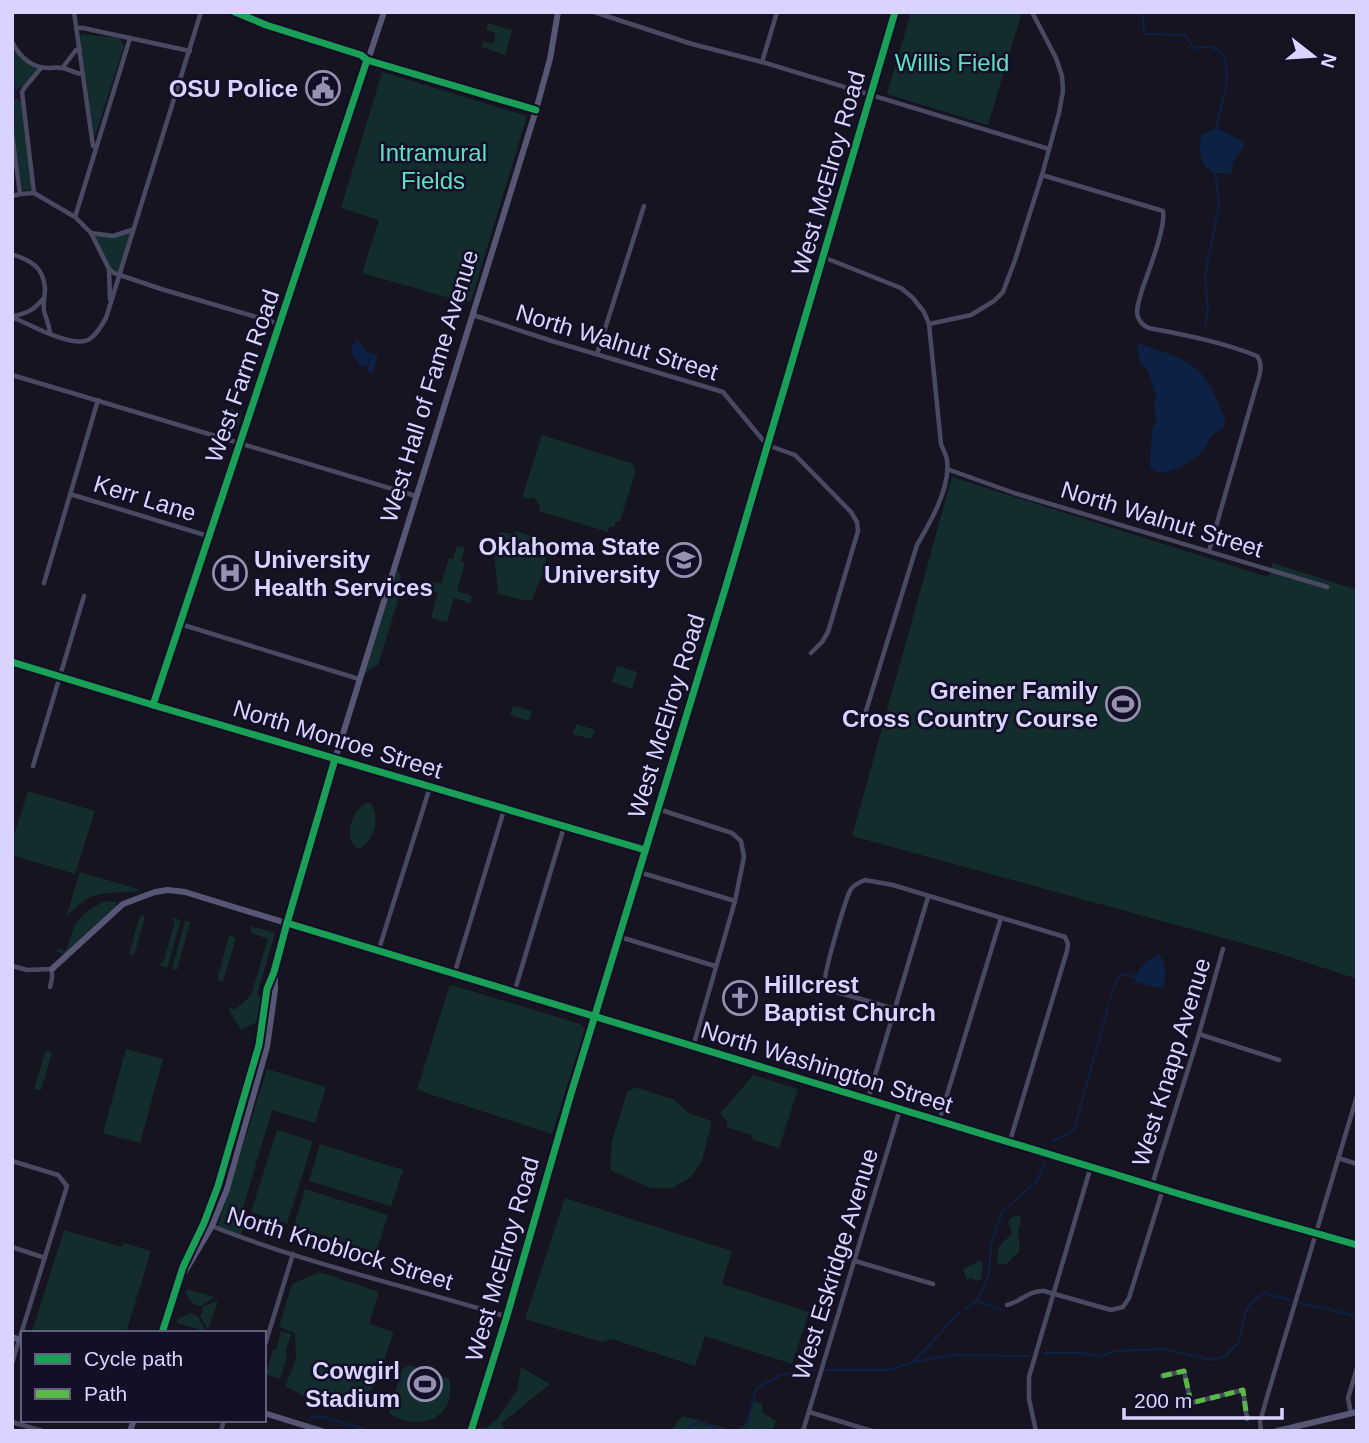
<svg xmlns="http://www.w3.org/2000/svg" width="1369" height="1443" font-family="Helvetica,sans-serif">
<rect width="100%" height="100%" fill="#161421"/>
<!-- green -->
<g fill="#132c2d">
<path d="M911,12H1022L988,125L887,94Z"/>
<path d="M488,23L512,30L505,55L481,47L483,41L492,44L495,40V33L486,29Z"/>
<path d="M81,34L119,38L124,46L96,133L94,135L80,39Z"/>
<path d="M12,49H14L38,68C29,76 25,88 13,91Z"/>
<path d="M382,72L527,116L471,301L464,302L362,273L379,220L341,208Z"/>
<path d="M17,98L21,102L32,187L29,191L22,189L12,117V100Z"/>
<path d="M132,230L119,275L114,273L91,233L103,236Z"/>
<path d="M231,408L242,412L238,427L226,424Z"/>
<path d="M542,435L634,464L633,468L636,470L620,521H616L614,527H609L608,532L539,511L540,507L534,497L529,499L522,497Z"/>
<path d="M952,477L1268,577L1273,563L1357,590V979L1275,952L852,836Z"/>
<path d="M516,531L544,540L548,546L546,559L545,571L537,586L533,599L529,601L498,594L494,553L499,532L515,534Z"/>
<path d="M457,546L465,548L461,561L465,563L457,591L472,596L470,603L454,598L447,622L431,618L438,593L426,590L429,581L441,584L449,558L453,559Z"/>
<path d="M394,567L401,575L397,604L378,665L373,667L359,679Z"/>
<path d="M617,666L637,672L632,689L612,682Z"/>
<path d="M513,706L532,711L529,721L510,715Z"/>
<path d="M576,724L595,730L591,739L573,734Z"/>
<path d="M28,791L95,811L75,874L12,855V842Z"/>
<path d="M366,803H371C380,819 375,841 358,849C342,839 352,810 366,803Z"/>
<path d="M80,872L141,890C130,893 120,892 108,893C89,894 79,904 66,917Z"/>
<path d="M106,901L117,902L115,907L64,954L57,952L58,949L66,951C74,924 79,912 106,901Z"/>
<path d="M142,915L145,917L134,956L129,954L139,918Z"/>
<path d="M173,918L181,920L167,968L158,964L159,963H163L175,922L171,919Z"/>
<path d="M185,921L190,922L177,970L172,969Z"/>
<path d="M251,926L275,933L257,995L261,997V1001L257,1022L241,1030L229,1010L231,1007L235,1010L251,995L268,939L251,933Z"/>
<path d="M229,935L236,938L223,982L217,980Z"/>
<path d="M452,985L580,1024L585,1029L552,1134L417,1090L449,987Z"/>
<path d="M126,1049L163,1059L140,1143L103,1133Z"/>
<path d="M46,1050L52,1053L41,1090L34,1089Z"/>
<path d="M267,1069L326,1087L315,1123L272,1110L241,1215L245,1222L240,1237L217,1228Z"/>
<path d="M753,1075L798,1089L779,1148L751,1139L752,1135L726,1127L728,1122L720,1114Z"/>
<path d="M635,1087L675,1100L688,1113L712,1121L702,1161L691,1177L672,1188H650L610,1170L612,1141L627,1092Z"/>
<path d="M277,1130L313,1141L287,1224L251,1212Z"/>
<path d="M320,1144L403,1170L391,1206L309,1181Z"/>
<path d="M305,1189L388,1215L376,1252L294,1226Z"/>
<path d="M565,1198L732,1251L722,1284L809,1312L792,1364L705,1336L695,1366L612,1339L601,1342L525,1319Z"/>
<path d="M1016,1215L1020,1216L1021,1222L1018,1232L1020,1245L1019,1252L1006,1264L1003,1265L998,1263L997,1260C998,1256 998,1251 999,1248C1004,1236 1018,1239 1008,1222L1010,1219Z"/>
<path d="M64,1230L122,1247L124,1243L151,1251L126,1333L32,1332Z"/>
<path d="M979,1260L983,1263L981,1280L976,1281L971,1278L967,1280L963,1271L964,1268L972,1265Z"/>
<path d="M319,1272L379,1292L369,1324L394,1332L375,1386L357,1400L346,1404H319L285,1386L296,1360L295,1333L279,1327L292,1284Z"/>
<path d="M187,1289L215,1297L201,1306L193,1304L186,1293Z"/>
<path d="M218,1300L208,1330L200,1316L203,1310L202,1307Z"/>
<path d="M190,1313L198,1316L205,1331L177,1323V1320Z"/>
<path d="M281,1331L291,1334L285,1353L287,1357L280,1379L266,1374L273,1349L276,1350Z"/>
<path d="M408,1365L450,1379C450,1388 451,1399 446,1407C433,1427 406,1425 389,1413L402,1370Z"/>
<path d="M521,1367L550,1384L502,1423L505,1431H477L478,1428H486L497,1419L517,1390Z"/>
<path d="M754,1401L762,1404V1412L776,1421L773,1431H734C748,1426 750,1416 752,1402Z"/>
<path d="M683,1416L734,1431H670Z"/>
</g>
<!-- water -->
<g fill="#0d2144">
<path d="M1216,128L1239,139L1245,145L1233,162L1231,174C1226,173 1218,174 1213,172C1199,165 1199,148 1201,135Z"/>
<path d="M357,340L367,352L378,355L373,373L367,371L370,359H369L367,365L360,366L357,360L354,358L353,354H351L352,346Z"/>
<path d="M1139,344C1157,350 1180,355 1195,368C1209,379 1219,402 1225,419L1224,427C1220,430 1214,433 1211,437C1210,438 1207,446 1206,447C1199,458 1170,476 1157,472C1152,471 1152,468 1150,465L1152,432L1156,420L1154,403L1156,396L1148,370L1140,362L1137,346Z"/>
<path d="M1159,954C1167,966 1166,975 1163,989L1136,982L1135,977C1140,968 1149,957 1159,954Z"/>
</g>
<g fill="none" stroke-linecap="round" stroke-linejoin="round">
<!-- stream -->
<g stroke="#0d2144" stroke-width="2">
<path d="M1143,12L1144,34L1185,35L1194,48L1211,47L1222,52C1234,79 1221,100 1216,128"/>
<path d="M12,66L16,94"/>
<path d="M1205,327L1208,311L1205,276L1219,206L1215,172"/>
<path d="M1111,997L1116,980L1124,974L1135,977"/>
<path d="M1053,1141L1074,1130L1109,1004"/>
<path d="M977,1301L989,1275L991,1245L1002,1212L1037,1181L1045,1162"/>
<path d="M1300,1303L1357,1316"/>
<path d="M964,1309L977,1301L1001,1309"/>
<path d="M1043,1353H1081L1100,1356L1116,1351L1164,1349L1211,1360L1226,1356L1239,1341L1245,1314L1251,1303L1263,1293L1291,1300"/>
<path d="M915,1360L959,1313"/>
<path d="M826,1370H889L913,1362L951,1355L1029,1356"/>
<path d="M309,1420L313,1417L320,1416L371,1431"/>
<path d="M689,1431L690,1426L701,1422L722,1431"/>
<path d="M743,1431L747,1425L756,1389C773,1376 794,1370 816,1370"/>
</g>
<!-- street -->
<g stroke="#4a4962" stroke-width="4.5">
<path d="M74,12L93,146L96,148"/>
<path d="M235,12L266,25L361,55L367,60L536,110"/>
<path d="M594,12L692,44L762,62L1049,149"/>
<path d="M76,28H83L190,51"/>
<path d="M12,42C20,57 32,68 49,68C53,68 57,67 61,68C68,68 75,74 83,74"/>
<path d="M762,62L777,12"/>
<path d="M63,67L76,50H80"/>
<path d="M12,133L20,194"/>
<path d="M1042,175L1163,211C1166,228 1148,272 1142,290C1140,299 1135,309 1138,317C1140,323 1144,326 1149,328C1186,335 1222,342 1257,356C1264,365 1259,377 1256,387L1209,551"/>
<path d="M34,193L22,92L25,87L41,68"/>
<path d="M12,196L20,194L34,193L75,217L91,233L109,269L114,273L161,289L280,324"/>
<path d="M75,217L130,38"/>
<path d="M91,233L113,236L132,230"/>
<path d="M12,254C31,261 43,266 45,288C45,295 43,303 44,311C46,318 49,325 50,333"/>
<path d="M823,257L901,288L913,298L924,312L929,324L941,444C943,449 946,455 947,460C951,487 930,523 917,545L866,711"/>
<path d="M109,269L110,299"/>
<path d="M473,315L552,341L723,392L767,445L795,455L805,465L851,512L857,522L858,531L828,632L822,642L811,653"/>
<path d="M12,316C26,314 34,310 43,299"/>
<path d="M12,317C29,324 71,348 88,340C97,335 101,326 106,318L201,12"/>
<path d="M929,324L971,315L994,301L1003,292L1015,260L1042,175L1059,113L1063,91L1062,76L1056,58L1032,12"/>
<path d="M597,354L644,206"/>
<path d="M12,375L416,496"/>
<path d="M947,469L1014,493L1327,587"/>
<path d="M70,494L208,536"/>
<path d="M44,583L98,400"/>
<path d="M180,624L359,679"/>
<path d="M33,766L84,596"/>
<path d="M658,809L732,833L741,841L744,857L735,901L693,1047"/>
<path d="M639,872L735,901"/>
<path d="M620,937L715,966"/>
<path d="M378,952L430,787"/>
<path d="M12,966L27,970L52,969V978L50,987"/>
<path d="M454,975L504,810"/>
<path d="M514,993L564,827"/>
<path d="M895,1009L833,991C830,989 826,987 825,984C822,978 846,897 851,889C854,885 860,882 865,880L893,885L1065,937L1068,944L1067,951L1010,1141"/>
<path d="M1199,1034L1279,1060"/>
<path d="M868,1099L928,897"/>
<path d="M939,1121L1001,918"/>
<path d="M1338,1158L1357,1164"/>
<path d="M12,1161L58,1175L67,1186L12,1363"/>
<path d="M1152,1185L1199,1034L1223,949"/>
<path d="M204,1223C300,1262 402,1285 501,1315L506,1319"/>
<path d="M12,1247L45,1258"/>
<path d="M855,1261L933,1284"/>
<path d="M1007,1305C1021,1302 1029,1290 1044,1291L1111,1310L1123,1307L1129,1298L1163,1189"/>
<path d="M264,1348L293,1254"/>
<path d="M1162,1376L1184,1371L1191,1403L1243,1390L1247,1419"/>
<path d="M809,1412L872,1431"/>
<path d="M1351,1413L1348,1398L1357,1368"/>
<path d="M12,1422L42,1431"/>
<path d="M221,1431L224,1420"/>
<path d="M803,1431L900,1109"/>
<path d="M1036,1431L1029,1399V1377L1091,1166"/>
<path d="M1261,1431L1260,1422L1267,1397L1357,1096"/>
</g>
<!-- secondary -->
<g stroke="#575674" stroke-width="6">
<path d="M12,662L153,705L645,850"/>
<path d="M153,705L384,12"/>
<path d="M52,969L123,904L155,892L168,890L185,892L589,1016L1079,1162L1163,1189L1357,1245"/>
<path d="M181,1278L212,1226L227,1189L267,1047L275,990V974"/>
<path d="M162,1333L183,1267L204,1223L218,1186L259,1045L267,989L274,972L287,923L333,766L536,110L550,59L558,12"/>
<path d="M12,1337L23,1341"/>
<path d="M264,1413L322,1431"/>
<path d="M130,1431L134,1420"/>
<path d="M471,1431L506,1319L570,1097L726,586L895,12"/>
<path d="M1277,1431L1357,1412"/>
</g>
<!-- quiet -->
<path stroke="#58b947" stroke-width="5" stroke-dasharray="10 5" stroke-linecap="butt" d="M1162,1376L1184,1371L1191,1403L1243,1390L1247,1419"/>
<!-- cycleway casing -->
<g stroke="#130f26" stroke-width="11">
<g id="cycleway">
<path d="M235,12L266,25L361,55L367,60L536,110"/>
<path d="M12,662L153,705L645,850"/>
<path d="M153,705L367,60"/>
<path d="M287,923C578,1012 871,1099 1163,1189C1227,1209 1292,1226 1357,1245"/>
<path d="M162,1333L183,1267L204,1223L218,1186L259,1045L267,989L274,972L287,923L335,759"/>
<path d="M471,1431L506,1319L570,1097L726,586L895,12"/>
</g>
</g>
<!-- cycleway -->
<use href="#cycleway" stroke="#1a9f57" stroke-width="7"/>
</g>
<!-- icons -->
<defs>
<g id="civic-ring" transform="scale(1.75)"><circle r="9.5" fill="#130f26" stroke="#9591b1" stroke-width="1.5"/><path d="M-.6-6.5H3V-4.5H.6V-3L4-1V1h2V6H-6V1h2V-1L-.6-3ZM-1.2 2.5V6h2.4V2.5Z" fill="#9591b1"/></g>
<g id="university-ring" transform="scale(1.75)"><circle r="9.5" fill="#130f26" stroke="#9591b1" stroke-width="1.5"/><path d="M0-5L7-2L0 1L-7-2ZM-4 1L0 2.5L4 1V4Q0 6-4 4Z" fill="#9591b1"/></g>
<g id="hospital-ring" transform="scale(1.75)"><circle r="9.5" fill="#130f26" stroke="#9591b1" stroke-width="1.5"/><path d="M-5-5h3v3.5h4V-5h3V5h-3V1.5h-4V5h-3Z" fill="#9591b1"/></g>
<g id="stadium-ring" transform="scale(1.75)"><circle r="9.5" fill="#130f26" stroke="#9591b1" stroke-width="1.5"/><path d="M0-5a6.5 5 0 1 0 0 10a6.5 5 0 1 0 0-10ZM-3.5-1.8h7v3.6h-7Z" fill="#9591b1"/></g>
<g id="church-ring" transform="scale(1.75)"><circle r="9.5" fill="#130f26" stroke="#9591b1" stroke-width="1.5"/><path d="M-1.2-6h2.4v3.5h3.3v2.4h-3.3V6h-2.4V-.1h-3.3v-2.4h3.3Z" fill="#9591b1"/></g>
</defs>
<g fill-rule="evenodd">
<use href="#civic-ring" x="323" y="88"/>
<use href="#university-ring" x="684" y="560"/>
<use href="#hospital-ring" x="230" y="573"/>
<use href="#stadium-ring" x="1123" y="704"/>
<use href="#church-ring" x="740" y="998"/>
<use href="#stadium-ring" x="425" y="1384"/>
</g>
<g text-anchor="middle" dominant-baseline="central" stroke-width="5" stroke-linejoin="round" paint-order="stroke">
<!-- park labels -->
<g font-size="24" fill="#5fe0c0" stroke="#130f26">
<text x="952" y="62">Willis Field</text>
<text x="433" y="152">Intramural<tspan x="433" dy="28">Fields</tspan></text>
</g>
<!-- poi labels -->
<g font-size="24" font-weight="bold" fill="#d9d4ff" stroke="#130f26" text-anchor="end">
<text x="298" y="88">OSU Police</text>
<text x="660" y="546">Oklahoma State<tspan x="660" dy="28">University</tspan></text>
<text x="254" y="559" text-anchor="start">University<tspan x="254" dy="28">Health Services</tspan></text>
<text x="1098" y="690">Greiner Family<tspan x="1098" dy="28">Cross Country Course</tspan></text>
<text x="764" y="984" text-anchor="start">Hillcrest<tspan x="764" dy="28">Baptist Church</tspan></text>
<text x="400" y="1370">Cowgirl<tspan x="400" dy="28">Stadium</tspan></text>
</g>
<!-- street labels -->
<g font-size="24" fill="#d9d4ff" stroke="#130f26">
<text transform="translate(828 173) rotate(-74)">West McElroy Road</text>
<text transform="translate(617 342) rotate(17)">North Walnut Street</text>
<text transform="translate(242 376) rotate(-71)">West Farm Road</text>
<text transform="translate(429 386) rotate(-73)">West Hall of Fame Avenue</text>
<text transform="translate(145 498) rotate(17)">Kerr Lane</text>
<text transform="translate(1162 519) rotate(17)">North Walnut Street</text>
<text transform="translate(666 716) rotate(-73)">West McElroy Road</text>
<text transform="translate(338 739) rotate(17)">North Monroe Street</text>
<text transform="translate(1171 1062) rotate(-73)">West Knapp Avenue</text>
<text transform="translate(827 1067) rotate(17)">North Washington Street</text>
<text transform="translate(340 1248) rotate(17)">North Knoblock Street</text>
<text transform="translate(502 1259) rotate(-74)">West McElroy Road</text>
<text transform="translate(835 1264) rotate(-73)">West Eskridge Avenue</text>
</g>
</g>
<!-- border -->
<rect width="1369" height="1443" fill="none" stroke="#d9d4ff" stroke-width="28"/>
<!-- legend -->
<rect x="21" y="1331" width="245" height="91" fill="#130f26" stroke="#625e7d" stroke-width="2"/>
<rect x="35" y="1354" width="35" height="10" fill="#1a9f57" stroke="#625e7d" stroke-width="2"/>
<text x="84" y="1366" font-size="21" fill="#d9d4ff">Cycle path</text>
<rect x="35" y="1389" width="35" height="10" fill="#58b947" stroke="#625e7d" stroke-width="2"/>
<text x="84" y="1401" font-size="21" fill="#d9d4ff">Path</text>
<!-- north arrow -->
<g transform="translate(1313 56) rotate(107)" stroke="#130f26" stroke-width="5" paint-order="stroke">
<path d="M0-5L12 26L0 18L-12 26Z" fill="#d9d4ff"/>
<text y="-10" font-size="19" font-weight="bold" text-anchor="middle" fill="#d9d4ff">N</text>
</g>
<!-- scale -->
<path d="M1124 1408v10h158v-10" fill="none" stroke="#d9d4ff" stroke-width="3.5"/>
<text x="1134" y="1408" font-size="21" fill="#d9d4ff" stroke="#130f26" stroke-width="5" paint-order="stroke">200 m</text>
</svg>
